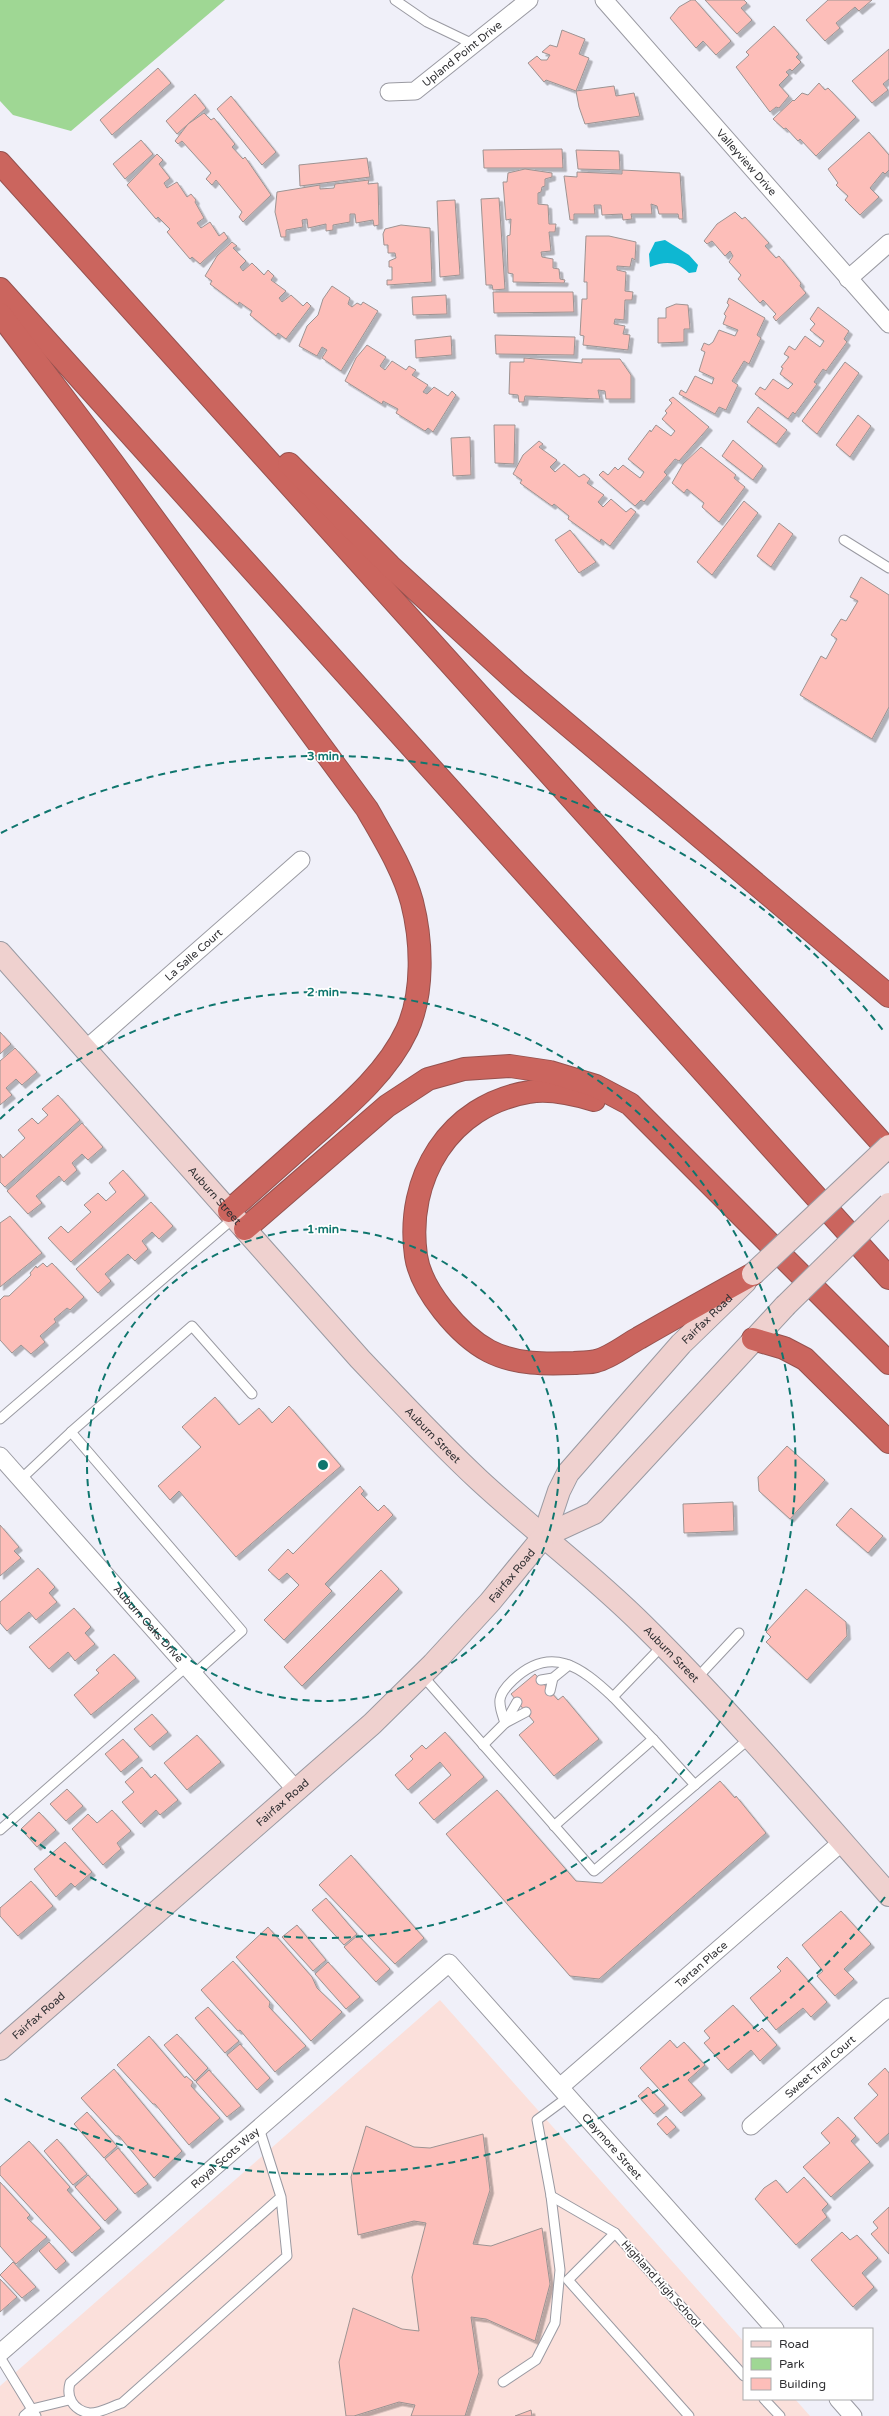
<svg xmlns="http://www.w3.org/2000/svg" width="889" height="2416" font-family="'Varela Round',sans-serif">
<defs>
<filter id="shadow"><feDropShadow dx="3.5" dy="3.5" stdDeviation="0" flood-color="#0004"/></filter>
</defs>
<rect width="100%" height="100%" fill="#f0f0f9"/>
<!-- education -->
<path fill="#fbe0db" d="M440,2000L744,2342V2399H795L810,2416H0V2386Z"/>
<!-- green -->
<path fill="#9fd794" d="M0,0H225L71,131L13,115L0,101Z"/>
<!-- water -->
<path fill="#0eb7d2" d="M665,240L689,255L698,265L696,272L689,273C676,261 666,261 650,267L649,254L655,242Z"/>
<!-- building -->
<g fill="#fdbeb9" stroke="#9d9392" filter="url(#shadow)">
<path d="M691,0H695L731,41L716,55L703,41L696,48L670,18L679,7Z"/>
<path d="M705,0H744L747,3L741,8L752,20L737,34Z"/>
<path d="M828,0H872L859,11L855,7L836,23L840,28L825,41L806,20Z"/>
<path d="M774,26L799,54L796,57L801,62L792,71L790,69L786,72L789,75L779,85L789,96L779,108L776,107L770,112L736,67L749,55L746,52Z"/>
<path d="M562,30L585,39L579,54L589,58L576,91L546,80L544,82L528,63L537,56L541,60H547L550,55L542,52L550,45L557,47Z"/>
<path d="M889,49V79L883,84L888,90L872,103L852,81Z"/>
<path d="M158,68L171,83L112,135L100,120Z"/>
<path d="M819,83L825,90L828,88L856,117L816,156L800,139L798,141L786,128L784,129L773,119L793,100L794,101L802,93L808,95Z"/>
<path d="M614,86L616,96L634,93L640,116L585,124L579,107L576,91Z"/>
<path d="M195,94L206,108L177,134L166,121Z"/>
<path d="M231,96L276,152L262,165L217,109Z"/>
<path d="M204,113L211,120L214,118L235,144L232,147L243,159L245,157L271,195L243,222L239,217L242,212L216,180L212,185L206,179L211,173L182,141L178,144L175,141L188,124Z"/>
<path d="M869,132L889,155V170L885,174L883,172L870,188L879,197L860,215L845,200L848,196L839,188L836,185L838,183L828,169Z"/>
<path d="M141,140L153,154L125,179L113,164Z"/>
<path d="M562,149L563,168H484L483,150Z"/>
<path d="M576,150L619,151L620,170L578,169Z"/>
<path d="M157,154L163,160L159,164L170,178L164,183L167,188L177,182L187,197L191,194L196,200L195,202L204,218L197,223L201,228L210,222L219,236L224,232L228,238L200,264L192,257L190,259L167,232L170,229L158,217L156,219L127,185Z"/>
<path d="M367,158L370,177L300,186L299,165Z"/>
<path d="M525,169L552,173V177L545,179V186L542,187L541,192L538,193V204L548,205L549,224H556L555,232H549L551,251L541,252L542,257L553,259V268L559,269L560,279L565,280L564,283L513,282V274L508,273L507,236L510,235L511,219L506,220L503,182H507L508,173Z"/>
<path d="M622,170L680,173L683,219H679L678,214H659L657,206L651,204L652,214H631L632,219L623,220L622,214L602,215L601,205H594L595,214H574V220H570L564,176L577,177V172L622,174Z"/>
<path d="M369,180L368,184L378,183L379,225L374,226L373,220L356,223L355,214H350V222L333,225V230L326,231V224L308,228L307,219L302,220L303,227L286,230V237H281L275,212L277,192L320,185V189L334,188L335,184Z"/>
<path d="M499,198L505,289L493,290L492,285H486L481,199Z"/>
<path d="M455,200L460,275L440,277L437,201Z"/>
<path d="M735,212L742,219L745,217L769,243L765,246L776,258L779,256L801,283L800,286L806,293L776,321L773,317L776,314L763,300L760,303L738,279L741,275L729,262L733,256L730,251L725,256L712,241L707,244L704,241L717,224Z"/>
<path d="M401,225L430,228L432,282L387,285V280H392V267H389V261L396,258L395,253H388V245H384L383,234L385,229Z"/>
<path d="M586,236H609L636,242L635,260L632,258L630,267L617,266V270L626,272L625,291L633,292L632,300H625L624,320L615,319L614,324L625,326L623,334L630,335L628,350L583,345L584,336L580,335L582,299H587V282H584Z"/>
<path d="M232,242L237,246L233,248L246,261L240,267L243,271L252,263L264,275L268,270L274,276L271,280L286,291L279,298L282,302L291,295L303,306L307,302L311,306L286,339L278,333L276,336L250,315L252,311L239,302L238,305L210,284L212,281L205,276L217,256Z"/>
<path d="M332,286L350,298L348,304L352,307L357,303L361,305L363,302L378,311L341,371L322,358L327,350L322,347L317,356L299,346L307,326L318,315L323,299Z"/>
<path d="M493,292H573L574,312L494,313Z"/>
<path d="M446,295L447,314L413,315L412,297Z"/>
<path d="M729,298L765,318L757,335L761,338L749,364L744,361L732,381L738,385L726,410L719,407L715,414L679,394L681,390L686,393L695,376L712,384L714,378L699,371L705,352L701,350L704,343L709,345L713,342L719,330L735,336L738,330L723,324L726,316L724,314L729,305L727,303Z"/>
<path d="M676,304L688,305L690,329H684V342L658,343V318H666V308Z"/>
<path d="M818,307L849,331L844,339L847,342L826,371L823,369L814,382L817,384L795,414L793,412L788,419L755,394L760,387L765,390L773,379L788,389L793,384L780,374L783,368L781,367L789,357L784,354L789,346L795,350L805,336L820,347L824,341L810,330L815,324L810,319Z"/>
<path d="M495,335L575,337L574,355L496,354Z"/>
<path d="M451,336L452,355L416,358L415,340Z"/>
<path d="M367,345L386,357L380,366L385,370L392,361L406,370L409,366L416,370L412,375L428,385L423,392L427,394L434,387L448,396L452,391L456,395L433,432L428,428L425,431L396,413L398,409L383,401L382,404L345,381L356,358Z"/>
<path d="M524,358L582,363V359H620L631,375V399H606L605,391L598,390L600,399L525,396L524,402H519L518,395L509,394L510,362H524Z"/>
<path d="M845,362L859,373L817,434L802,421Z"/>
<path d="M673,397L709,427L679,461L675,459L664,472L667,475L644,502L641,500L635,506L599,475L603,471L608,475L615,467L618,470L623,465L640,478L644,472L628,459L650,430L651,432L656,425L671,436L675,431L662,419L667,413L665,411L672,403L669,400Z"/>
<path d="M758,407L787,430L776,444L747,422Z"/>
<path d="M858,415L871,426L850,457L836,445Z"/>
<path d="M494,425H515L514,464L495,463Z"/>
<path d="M470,437L471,475L453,476L451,438Z"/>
<path d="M733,440L763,466L753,480L722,456Z"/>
<path d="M539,441L543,444L539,447L557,460L550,467L555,472L564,464L579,477L584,474L590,479L587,483L604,495L598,502L603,507L611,499L626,512L631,508L636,512L610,546L601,539L600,542L568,519L569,516L554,504L552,506L520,483L522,480L513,474L523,455Z"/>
<path d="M701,447L736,475L734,478L745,487L719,522L702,507L704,503L687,489L684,493L672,483L683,464Z"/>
<path d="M744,501L758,513L712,575L697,562Z"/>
<path d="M779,523L793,534L771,567L757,556Z"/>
<path d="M570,530L596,562L579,573L555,540Z"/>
<path d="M861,577L889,595V707L872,739L800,695L821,656L826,659L837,639L831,635L841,619L846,621L858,601L850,597Z"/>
<path d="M0,1032L11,1044L0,1054Z"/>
<path d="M15,1048L37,1072L22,1085L16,1079L6,1088L12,1095L0,1105V1061Z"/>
<path d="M58,1095L80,1120L5,1187L0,1182V1154L3,1158L25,1138L18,1130L32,1118L38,1124L48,1115L42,1109Z"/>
<path d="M82,1123L103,1147L88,1160L82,1154L72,1163L77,1170L64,1182L59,1176L36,1196L42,1203L28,1214L7,1191Z"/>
<path d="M123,1170L145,1195L71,1262L48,1238L61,1226L68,1233L91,1212L84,1205L98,1193L106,1201L116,1192L109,1183Z"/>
<path d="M151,1202L173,1226L159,1239L152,1232L142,1241L148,1249L135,1261L128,1254L105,1274L111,1281L98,1293L76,1269Z"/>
<path d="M10,1216L42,1253L0,1287V1223Z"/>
<path d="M43,1263L47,1267L52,1263L84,1297L70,1310L67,1308L54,1319L56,1322L40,1336L45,1342L31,1354L21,1345L12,1353L0,1340V1300L4,1296H9L31,1275L30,1273L36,1266L37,1268Z"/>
<path d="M215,1397L239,1425L259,1408L272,1423L289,1406L341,1466L236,1557L179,1491L170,1500L158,1486L201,1447L182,1427Z"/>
<path d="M787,1446L825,1480L790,1519L759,1491L758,1477Z"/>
<path d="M360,1486L364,1491L361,1494L378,1511L384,1505L393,1515L325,1584L332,1591L284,1640L264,1620L299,1585L287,1573L279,1580L268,1570L288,1549L293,1554Z"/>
<path d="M733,1502L734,1531L684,1533L683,1504Z"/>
<path d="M851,1508L883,1536L868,1553L836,1525Z"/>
<path d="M0,1525L19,1547L14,1551L21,1558L0,1576Z"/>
<path d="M38,1568L55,1587L49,1593L57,1602L36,1620L29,1612L7,1631L0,1623V1602Z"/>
<path d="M381,1570L399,1589L302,1686L284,1667Z"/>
<path d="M806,1589L846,1622L847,1636L807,1680L766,1642L771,1637L766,1632Z"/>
<path d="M74,1608L91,1627L85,1633L95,1644L75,1661L68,1652L49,1669L29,1647Z"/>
<path d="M114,1654L136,1678L91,1715L74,1695L99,1673L96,1670Z"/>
<path d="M535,1674L558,1700L563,1696L599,1739L554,1776L519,1735L534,1722L511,1694Z"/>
<path d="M152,1714L168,1732L150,1747L134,1729Z"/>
<path d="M445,1732L484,1777L434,1820L419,1803L451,1775L440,1762L408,1790L395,1775L413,1759L410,1756L422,1745L426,1749Z"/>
<path d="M197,1735L221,1762L187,1790L164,1763Z"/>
<path d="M123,1739L139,1757L121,1772L105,1754Z"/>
<path d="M142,1767L151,1778L155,1774L178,1800L160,1815L156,1810L141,1824L122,1802L134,1792L125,1782Z"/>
<path d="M720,1781L735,1798L736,1796L766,1833L599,1979L570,1976L446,1834L497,1790L576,1881L602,1883Z"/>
<path d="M67,1789L83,1806L66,1821L50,1804Z"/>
<path d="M112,1810L131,1831L117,1843L121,1849L103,1865L72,1829L88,1814L97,1823Z"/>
<path d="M39,1812L56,1830L37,1847L21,1829Z"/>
<path d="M65,1842L92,1872L75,1887L71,1883L56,1897L34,1869Z"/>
<path d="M351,1855L424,1938L395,1964L319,1885Z"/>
<path d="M31,1881L53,1906L18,1936L0,1916V1908Z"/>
<path d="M326,1898L357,1934L344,1945L312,1910Z"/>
<path d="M841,1911L871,1944L844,1969L854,1979L835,1996L817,1976L823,1971L802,1945Z"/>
<path d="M297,1925L326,1960L313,1971L282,1937Z"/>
<path d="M268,1927L312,1977L317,1988L342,2012L311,2041L236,1957Z"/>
<path d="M358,1935L390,1969L376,1982L344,1947Z"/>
<path d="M787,1957L827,2002L811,2017L803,2008L776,2030L750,1998L781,1971L777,1967Z"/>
<path d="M233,1961L270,2002L269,2007L306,2046L275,2072L240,2030L238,2031L201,1990Z"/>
<path d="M328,1962L360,1997L346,2009L315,1974Z"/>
<path d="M733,2005L758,2032L762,2028L777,2045L760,2061L751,2050L728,2070L704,2043L710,2038L704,2031Z"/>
<path d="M208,2007L239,2041L225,2053L195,2018Z"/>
<path d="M177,2034L208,2068L195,2081L164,2045Z"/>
<path d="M149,2036L185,2078L186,2076L193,2082L191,2086L220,2118L189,2145L155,2104H153L117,2065Z"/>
<path d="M670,2040L677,2048L684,2042L705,2065L688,2080L702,2095L681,2113L640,2068Z"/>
<path d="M240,2044L270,2078L257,2090L227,2055Z"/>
<path d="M885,2068L889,2073V2133L877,2144L854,2118L878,2095L868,2084Z"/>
<path d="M114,2069L182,2151L154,2178L119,2136H116L81,2098Z"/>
<path d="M209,2070L241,2106L227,2117L196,2082Z"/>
<path d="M648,2087L665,2105L654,2114L638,2096Z"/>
<path d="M87,2112L117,2146L104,2158L74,2124Z"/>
<path d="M666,2116L676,2127L667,2135L657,2124Z"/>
<path d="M838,2117L856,2136L851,2141L870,2162L831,2197L803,2167L830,2143L821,2133Z"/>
<path d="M366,2126L414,2147L430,2148L483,2134L490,2190L473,2244L491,2246L542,2228L550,2284L535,2341L486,2319L471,2317L479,2372L465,2416H411L415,2405L399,2402L354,2416H346L339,2362L353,2308L402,2329L419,2331L412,2277L426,2223L414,2221L358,2235L351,2177Z"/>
<path d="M57,2139L87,2174L73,2185L44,2151Z"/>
<path d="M29,2141L70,2187L67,2190L101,2228L72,2253L0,2175V2167Z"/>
<path d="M118,2148L148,2184L135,2194L105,2159Z"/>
<path d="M88,2175L118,2209L105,2221L75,2187Z"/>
<path d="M804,2177L828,2204L822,2210L827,2217L796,2245L755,2199L764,2188L776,2180L787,2193Z"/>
<path d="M0,2182L30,2215L27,2218L47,2237L16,2264L0,2246Z"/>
<path d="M889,2207V2254L871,2234L878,2228L873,2222Z"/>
<path d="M842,2232L850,2240L857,2235L878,2258L862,2273L874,2287L853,2307L811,2260Z"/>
<path d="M49,2242L66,2261L56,2270L39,2251Z"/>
<path d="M13,2262L36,2287L22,2298L0,2275Z"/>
<path d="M0,2279L17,2297L0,2312Z"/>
<path d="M531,2410L532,2416H515Z"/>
</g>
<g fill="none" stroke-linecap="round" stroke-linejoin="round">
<!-- lane casing -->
<g stroke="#9a9aa2" stroke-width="11">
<g id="lane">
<path d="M395,0L427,22L473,44"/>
<path d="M844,540L889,568"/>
<path d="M0,1419L235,1217"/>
<path d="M21,1479L71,1432"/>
<path d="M194,1674L242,1631L71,1432L192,1326L252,1394"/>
<path d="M422,1675L594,1871L750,1738"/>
<path d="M696,1679L739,1633"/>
<path d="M541,1680L553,1678L569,1665"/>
<path d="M550,1691L553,1678"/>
<path d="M505,1723L517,1702"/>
<path d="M505,1723L526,1712"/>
<path d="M653,1739L695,1785"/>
<path d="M483,1745L505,1723C498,1702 496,1696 513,1680C551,1644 581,1667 613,1697"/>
<path d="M554,1826L653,1739L613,1697L663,1645"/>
<path d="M0,1830L187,1666"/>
<path d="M259,2128L281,2197L70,2383C66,2397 73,2410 89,2413C99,2414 112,2406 122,2403L287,2256L281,2197"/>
<path d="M551,2196L615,2233L744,2376"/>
<path d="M615,2233L568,2280L689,2416"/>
<path d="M0,2357L36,2416"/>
<path d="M503,2382L536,2360L555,2323L560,2270L551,2196L537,2120L568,2097"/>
<path d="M764,2399L780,2416"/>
<path d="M24,2416L32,2409L69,2400"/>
</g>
</g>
<!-- street casing -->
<g stroke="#9a9aa2" stroke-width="19">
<g id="street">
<path id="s1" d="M604,0L889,324"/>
<path id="s2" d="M389,92L415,91L529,0"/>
<path d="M848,279L889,243"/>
<path id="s3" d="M86,1049L301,860"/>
<path id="s4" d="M0,1456L297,1791"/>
<path id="s5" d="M560,2087L842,1842"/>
<path id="s6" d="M751,2126L889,2007"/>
<path id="s7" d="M0,2353L449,1963L775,2329"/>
<path d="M838,2399L853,2416"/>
</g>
</g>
<!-- secondary casing -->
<g stroke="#9a9aa2" stroke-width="24">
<g id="secondary">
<path id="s8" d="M0,953L360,1359C399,1400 438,1442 479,1480C533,1530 592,1574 644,1626C730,1711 809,1804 889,1895"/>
<path d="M544,1536L594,1513L785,1306"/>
<path id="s9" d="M0,2049L372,1724L433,1664L490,1602L544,1536L559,1491L568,1473L681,1344L745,1282"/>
</g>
</g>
<!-- highway casing -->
<g stroke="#95524f" stroke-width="24">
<g id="highway">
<path d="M0,163L889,1151"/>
<path d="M0,289L889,1278"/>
<path d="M0,314L112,462L367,809C384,839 403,869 412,902C422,941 424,993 407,1030C387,1073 347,1106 313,1136C285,1161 257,1186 229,1211"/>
<path d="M289,464L390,566L518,683L889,996"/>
<path d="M594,1100C574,1094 550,1088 529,1092C449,1105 405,1178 416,1256C421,1290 459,1335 489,1351C516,1365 546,1364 575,1363C582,1362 590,1363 596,1361C610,1358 626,1345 639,1338C677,1316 715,1295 753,1274"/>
<path d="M245,1229L387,1106L428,1079L464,1069L510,1066L550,1072L596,1086L630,1104L889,1363"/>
<path d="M753,1339L784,1348L805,1359L889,1442"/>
</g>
</g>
<!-- lane -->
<use href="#lane" stroke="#fff" stroke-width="9"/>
<!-- street -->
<use href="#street" stroke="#fff" stroke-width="17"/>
<!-- secondary -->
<use href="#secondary" stroke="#efd1cf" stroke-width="22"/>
<!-- highway -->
<use href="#highway" stroke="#cb655e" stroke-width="22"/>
<!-- secondary-bridge casing -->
<g stroke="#9a9aa2" stroke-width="24" stroke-linecap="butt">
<g id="secondary-bridge">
<path d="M753,1274L889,1146"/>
<path d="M785,1306L889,1204"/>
</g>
</g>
<!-- secondary-bridge -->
<use href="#secondary-bridge" stroke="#efd1cf" stroke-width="22"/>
</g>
<!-- distance rings -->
<g fill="none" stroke="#0f766e" stroke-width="2" stroke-dasharray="7 5">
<circle cx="323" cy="1465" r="236"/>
<path d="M0 1119A473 473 0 1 1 0 1811"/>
<path d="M885 1897A709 709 0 0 1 1 2097M1 833A709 709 0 0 1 885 1033"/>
</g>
<g text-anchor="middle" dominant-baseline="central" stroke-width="3.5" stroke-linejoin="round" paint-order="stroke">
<!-- street labels -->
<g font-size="11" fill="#303033" stroke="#fff">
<text stroke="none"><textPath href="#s2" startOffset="86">Upland Point Drive</textPath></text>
<text stroke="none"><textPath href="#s1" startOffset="216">Valleyview Drive</textPath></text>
<text stroke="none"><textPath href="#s3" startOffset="143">La Salle Court</textPath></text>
<text stroke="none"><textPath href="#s8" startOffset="324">Auburn Street</textPath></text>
<text stroke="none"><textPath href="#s9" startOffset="1024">Fairfax Road</textPath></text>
<text stroke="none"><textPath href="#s8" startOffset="648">Auburn Street</textPath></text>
<text stroke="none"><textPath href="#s9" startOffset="698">Fairfax Road</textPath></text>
<text stroke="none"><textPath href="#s4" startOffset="224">Auburn Oaks Drive</textPath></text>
<text stroke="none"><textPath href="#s8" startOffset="972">Auburn Street</textPath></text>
<text stroke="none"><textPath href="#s9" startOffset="375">Fairfax Road</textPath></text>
<text stroke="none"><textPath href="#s5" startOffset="187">Tartan Place</textPath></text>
<text stroke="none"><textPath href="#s9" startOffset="51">Fairfax Road</textPath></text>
<text stroke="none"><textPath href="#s6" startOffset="91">Sweet Trail Court</textPath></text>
<text stroke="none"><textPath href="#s7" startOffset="840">Claymore Street</textPath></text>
<text stroke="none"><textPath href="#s7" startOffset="298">Royal Scots Way</textPath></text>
<text transform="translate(661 2284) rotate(48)">Highland High School</text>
</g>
</g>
<circle cx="323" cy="1465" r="6" fill="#0f766e" stroke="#fff" stroke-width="2"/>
<g font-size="12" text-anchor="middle" font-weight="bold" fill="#0f766e" stroke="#fff" stroke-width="3.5" stroke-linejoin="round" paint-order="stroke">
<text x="323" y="760">3 min</text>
<text x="323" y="996">2 min</text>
<text x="323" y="1233">1 min</text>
</g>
<!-- legend -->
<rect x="743" y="2328" width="130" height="72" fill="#ffffff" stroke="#acacad"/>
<rect x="751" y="2341" width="20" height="6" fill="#efd1cf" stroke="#acacad"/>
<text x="779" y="2348" font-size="12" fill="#303033">Road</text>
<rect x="751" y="2358" width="20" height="12" fill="#9fd794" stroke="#acacad"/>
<text x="779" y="2368" font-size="12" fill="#303033">Park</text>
<rect x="751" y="2378" width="20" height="12" fill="#fdbeb9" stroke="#acacad"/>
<text x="779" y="2388" font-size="12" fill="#303033">Building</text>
</svg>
